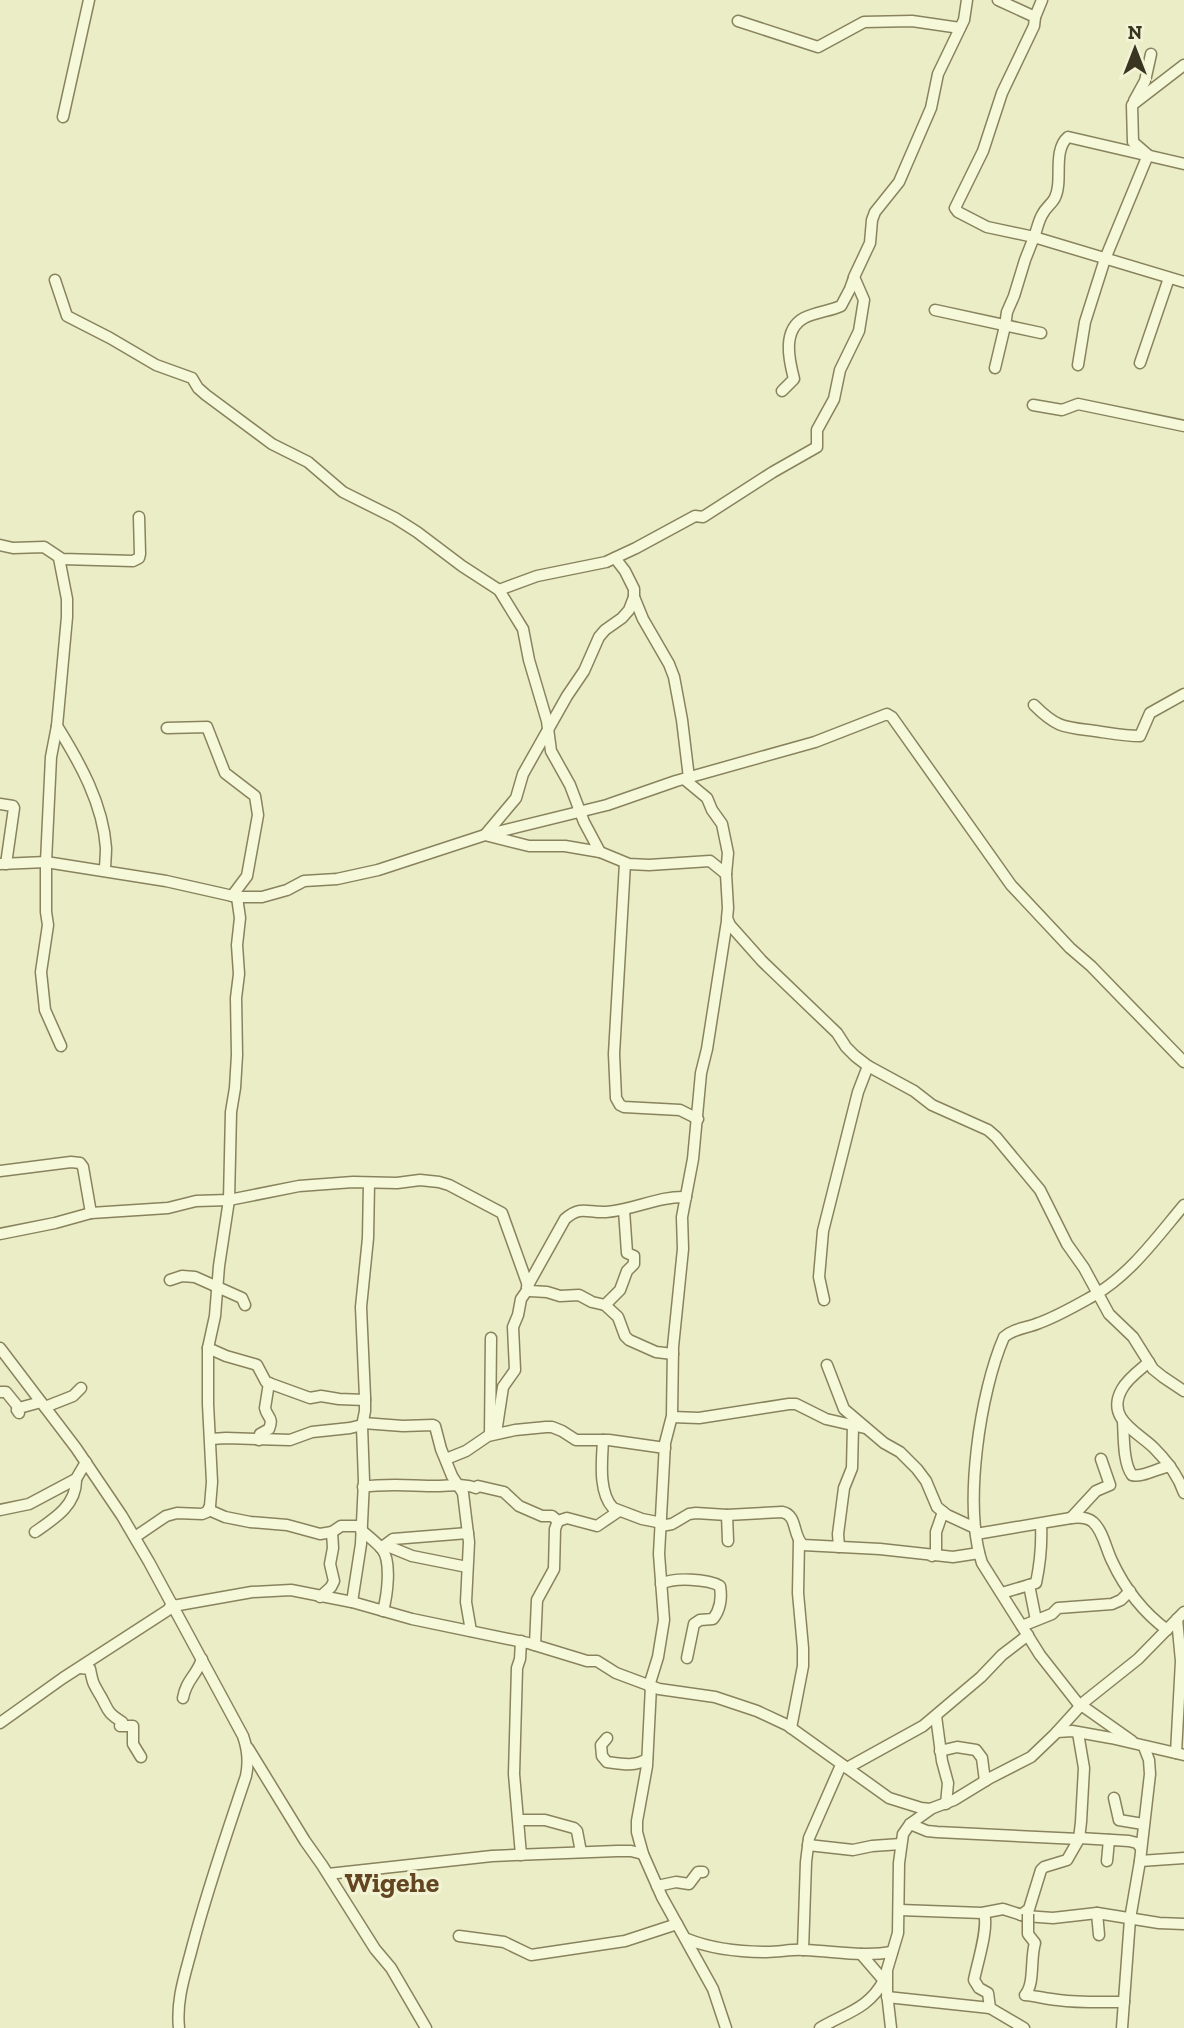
<svg xmlns="http://www.w3.org/2000/svg" width="1184" height="2028" font-family="'Zilla Slab',serif">
<rect width="100%" height="100%" fill="#ebedc7"/>
<g fill="none" stroke-linecap="round" stroke-linejoin="round">
<!-- minor casing -->
<g stroke="#88835d" stroke-width="13">
<g id="minor">
<path d="M998,0L1035,17L1034,26L1002,93L983,151L955,208L958,212L987,227L1034,237C1037,230 1038,222 1042,215C1048,203 1056,204 1058,186C1060,171 1055,148 1068,137L1184,164"/>
<path d="M1035,17L1042,0"/>
<path d="M738,21L818,47L864,22L912,21L960,28"/>
<path d="M1134,101L1145,81L1151,54"/>
<path d="M63,117L89,0"/>
<path d="M55,280L67,316L110,338L156,365L192,378L198,388L206,395L272,444L308,462L343,492L395,518L417,532L462,566L499,590L523,629L529,660L547,721L551,751L570,785L584,822L600,852"/>
<path d="M935,310L1041,333"/>
<path d="M1140,363L1169,278"/>
<path d="M1078,365L1085,322L1105,259L1148,155L1133,142L1132,105L1184,65"/>
<path d="M995,368L1005,326L1007,312L1014,296L1025,260L1034,237L1184,282"/>
<path d="M782,391L794,379C789,360 782,330 804,318C816,312 830,311 841,306L850,289L854,278"/>
<path d="M1033,405L1062,410L1078,404L1184,426"/>
<path d="M0,545L13,548L44,547L62,559L133,561L139,558L140,554L139,517"/>
<path d="M59,558L67,599V617L57,726L51,757L46,862V912L48,925L41,972L45,1010L61,1046"/>
<path d="M615,558L625,571L634,589V597L629,610L622,618L605,630L599,637L584,671L567,696L523,774L516,798L485,835L529,846H565L600,852L629,864L649,865L710,861L726,874"/>
<path d="M499,590L537,576L606,562L636,548L695,516L703,517L773,472L817,447V430L834,399L840,370L859,331L864,300L854,277L870,243L872,220L875,212L899,182L931,108L938,74L964,20L967,0"/>
<path d="M634,597L643,619L669,664L674,677L682,720L689,778"/>
<path d="M1034,705C1057,728 1064,727 1095,731C1110,733 1124,736 1140,736L1150,713L1184,694"/>
<path d="M57,726C80,763 103,804 106,848C106,856 105,863 105,870"/>
<path d="M167,728L207,727L225,773L255,796L258,815L247,876L232,896"/>
<path d="M684,779L707,798L712,810L722,824L728,853L726,874L728,908L727,918L730,925L762,961L837,1033L846,1047L855,1056L868,1066L914,1091L932,1105L988,1130L996,1137L1040,1190L1067,1244L1084,1268L1109,1314L1133,1337L1153,1369L1163,1377L1184,1391"/>
<path d="M0,804L13,806L14,808L6,864"/>
<path d="M625,863L614,1054L616,1098L620,1105L624,1107L680,1110L698,1119"/>
<path d="M0,864L46,862L166,881L237,897H262L287,890L304,881L337,879L378,870L485,835L607,805L676,781L815,742L887,714L892,717L1011,885L1070,948L1091,966L1184,1062"/>
<path d="M0,1171L71,1162L80,1163L83,1167L91,1213"/>
<path d="M0,1234L55,1223L91,1213L168,1208L196,1201L229,1200L299,1186L353,1182L397,1183L420,1180L439,1182L449,1185L502,1213L530,1291L547,1292L560,1296L579,1295L592,1302L605,1305L618,1317L625,1336L629,1340L656,1352L673,1354"/>
<path d="M170,1280L182,1276L195,1277L242,1298L245,1305"/>
<path d="M527,1287L565,1219C581,1205 587,1213 606,1212C634,1210 658,1196 686,1197"/>
<path d="M824,1300L819,1277L823,1231L858,1092L868,1066"/>
<path d="M605,1305L620,1290L627,1271L634,1264V1256L627,1253L624,1210"/>
<path d="M0,1348L76,1448L122,1516L149,1562L243,1736C248,1750 249,1762 246,1776C227,1833 207,1890 192,1948C185,1975 176,2000 179,2028"/>
<path d="M208,1348L226,1356L254,1364L257,1365L266,1382L310,1398L321,1396L339,1399L365,1400"/>
<path d="M1149,1362C1140,1370 1128,1378 1122,1389C1105,1419 1138,1432 1154,1448C1167,1461 1178,1475 1184,1493"/>
<path d="M827,1365L844,1409L884,1443L900,1452L917,1469L926,1481L937,1507L947,1515L975,1528"/>
<path d="M0,1392H6L19,1408"/>
<path d="M45,1407L73,1396L81,1388"/>
<path d="M19,1413L17,1410L19,1408L41,1402"/>
<path d="M672,1417L699,1418L789,1404H796L826,1419L865,1428"/>
<path d="M1123,1421C1124,1437 1123,1463 1132,1475C1141,1478 1158,1468 1170,1466"/>
<path d="M363,1423L403,1426L433,1425L435,1426L441,1449L452,1476L463,1493L469,1542L466,1602L471,1631"/>
<path d="M496,1433L503,1387L515,1370L513,1327L518,1315L521,1299L528,1289"/>
<path d="M490,1435L491,1338"/>
<path d="M211,1439L226,1438L290,1440L312,1432L350,1428L362,1425"/>
<path d="M259,1440L260,1434L269,1429C274,1417 267,1418 265,1408L269,1383"/>
<path d="M603,1440C602,1460 598,1492 613,1508L642,1519L662,1523"/>
<path d="M446,1459L466,1451L488,1436L515,1430L546,1427H552L562,1431L576,1440H609L665,1448"/>
<path d="M363,1487C388,1483 412,1486 437,1486C450,1486 463,1483 476,1488L478,1486L504,1492L519,1506L542,1516H552L558,1521L567,1518L597,1526L619,1511"/>
<path d="M0,1510L29,1504L76,1479L86,1462"/>
<path d="M209,1510L225,1517L250,1522L287,1525L320,1534L332,1532L341,1526H361"/>
<path d="M727,1515L728,1541"/>
<path d="M1071,1518L1096,1491L1110,1485L1101,1459"/>
<path d="M661,1526L672,1524L689,1514L696,1513L727,1515L782,1512C798,1515 792,1535 803,1545L880,1549L953,1557L979,1553"/>
<path d="M361,1530C368,1536 376,1542 382,1549C392,1562 387,1596 383,1611"/>
<path d="M35,1532C54,1519 77,1505 76,1479"/>
<path d="M976,1534L1071,1518C1079,1517 1087,1517 1093,1522C1103,1531 1106,1549 1112,1561C1125,1589 1143,1612 1167,1630"/>
<path d="M135,1537L166,1516L177,1513L202,1514L207,1512L210,1506L212,1482L208,1404V1348L215,1316L219,1266L229,1200L231,1112L235,1088L237,1055L236,998L239,974L237,945L240,918L237,897"/>
<path d="M385,1545L412,1556L467,1567"/>
<path d="M839,1547L838,1534L844,1488L852,1468L853,1426"/>
<path d="M381,1548L393,1539L468,1533"/>
<path d="M932,1556L936,1551V1532L943,1512"/>
<path d="M661,1584C674,1577 708,1579 720,1586C722,1598 720,1610 713,1619L700,1620L694,1624L687,1658"/>
<path d="M1029,1585L1036,1620"/>
<path d="M1002,1593L1036,1583C1040,1564 1042,1544 1041,1524"/>
<path d="M320,1597L331,1587L334,1581L330,1564L333,1548L332,1532"/>
<path d="M352,1602L361,1544L364,1481L362,1426L365,1411V1397L361,1307L368,1238L369,1183"/>
<path d="M173,1606L252,1592L291,1590L352,1602L412,1619L528,1643L587,1661H597L616,1673L659,1689L715,1697L757,1711L787,1725L889,1798L921,1808L930,1809L954,1800L990,1778L1031,1757L1054,1735L1084,1702L1138,1659L1184,1612"/>
<path d="M1022,1626L1052,1614L1058,1608L1112,1604L1121,1600L1130,1591"/>
<path d="M521,1641L520,1659L517,1668L514,1774L521,1855"/>
<path d="M535,1645L537,1600L554,1569L555,1529L558,1521"/>
<path d="M80,1668L90,1669C93,1684 93,1683 100,1695C109,1710 105,1711 122,1722L120,1726H133V1744L141,1757"/>
<path d="M649,1686L658,1657L664,1620L659,1554L665,1443L672,1416L673,1347L683,1249L682,1217L693,1159L701,1073L707,1049L727,921"/>
<path d="M651,1686L647,1766L637,1821V1832L643,1854L662,1897L713,1989L726,2028"/>
<path d="M183,1698C186,1680 197,1675 202,1659"/>
<path d="M1081,1705L1132,1741"/>
<path d="M1080,1706L1040,1655L982,1563C963,1505 980,1392 1004,1337C1014,1328 1028,1328 1039,1323C1058,1316 1075,1306 1093,1296C1130,1275 1157,1237 1184,1205"/>
<path d="M936,1716L942,1761L948,1783L946,1804"/>
<path d="M0,1723L63,1678L168,1610L172,1604"/>
<path d="M791,1728L803,1666V1648L798,1593L799,1541"/>
<path d="M1057,1732L1072,1731L1111,1738L1184,1755"/>
<path d="M607,1738L601,1745L602,1756L607,1762C621,1764 635,1767 647,1759"/>
<path d="M248,1748L305,1841L322,1865L375,1949L391,1968L426,2028"/>
<path d="M940,1751L957,1747L976,1750L982,1758L985,1781"/>
<path d="M1176,1753L1181,1661L1177,1619"/>
<path d="M847,1768L923,1726L981,1677L1002,1655L1028,1635"/>
<path d="M1114,1798L1119,1820L1143,1824"/>
<path d="M519,1820H545L574,1828L577,1831L581,1852"/>
<path d="M910,1824L927,1831L937,1832L1079,1839"/>
<path d="M1079,1838L1129,1841L1137,1843L1141,1848"/>
<path d="M808,1845L853,1850L872,1846L901,1844"/>
<path d="M1107,1861L1109,1840"/>
<path d="M1140,1861L1184,1858"/>
<path d="M328,1874L492,1856L617,1851H631L643,1854"/>
<path d="M657,1886L676,1882L689,1884L698,1872H703"/>
<path d="M900,1910L982,1913L1003,1909L1025,1916L1053,1918L1097,1913L1159,1923L1184,1924"/>
<path d="M984,1913C989,1928 977,1964 974,1980L979,1988L988,1993L990,2008"/>
<path d="M1097,1913L1099,1935"/>
<path d="M1021,1915L1029,1909L1041,1870L1044,1867L1067,1860L1079,1839L1081,1822L1084,1768L1078,1733"/>
<path d="M1028,1922V1934L1035,1943C1030,1959 1035,1984 1025,1995C1036,1996 1047,1999 1058,2000C1080,2003 1102,2002 1124,2002"/>
<path d="M459,1936L504,1942L531,1955L625,1941L677,1924"/>
<path d="M687,1939C712,1949 740,1952 767,1952C780,1952 792,1949 805,1950C834,1951 863,1957 892,1952"/>
<path d="M803,1950L806,1862L809,1838L841,1765"/>
<path d="M861,1954L886,1983"/>
<path d="M887,1997L990,2008L1024,2028"/>
<path d="M820,2028C845,2013 869,2009 884,1980"/>
<path d="M891,2028L887,1993V1970L898,1933L899,1863L903,1834L910,1824L931,1809"/>
<path d="M1122,2028L1130,1919L1140,1861L1150,1774L1149,1760L1144,1747"/>
</g>
</g>
<!-- minor -->
<use href="#minor" stroke="#f6f8da" stroke-width="10"/>
<!-- minor-bridge casing -->
<g stroke="#88835d" stroke-width="13" stroke-linecap="butt">
<path id="minor-bridge" d="M1028,1914V1922"/>
</g>
<!-- minor-bridge -->
<use href="#minor-bridge" stroke="#f6f8da" stroke-width="10"/>
</g>
<g text-anchor="middle" dominant-baseline="central" stroke-width="6" stroke-linejoin="round" paint-order="stroke">
<!-- quarter labels -->
<g font-size="28" font-weight="bold" fill="#634621" stroke="#f3f4d6">
<text x="392" y="1882">Wigehe</text>
</g>
</g>
<!-- north arrow -->
<g transform="translate(1135 49)" stroke="#f3f4d6" stroke-width="5" paint-order="stroke">
<path d="M0-5L12 26L0 18L-12 26Z" fill="#393520"/>
<text y="-10" font-size="19" font-weight="bold" text-anchor="middle" fill="#393520">N</text>
</g>
</svg>
